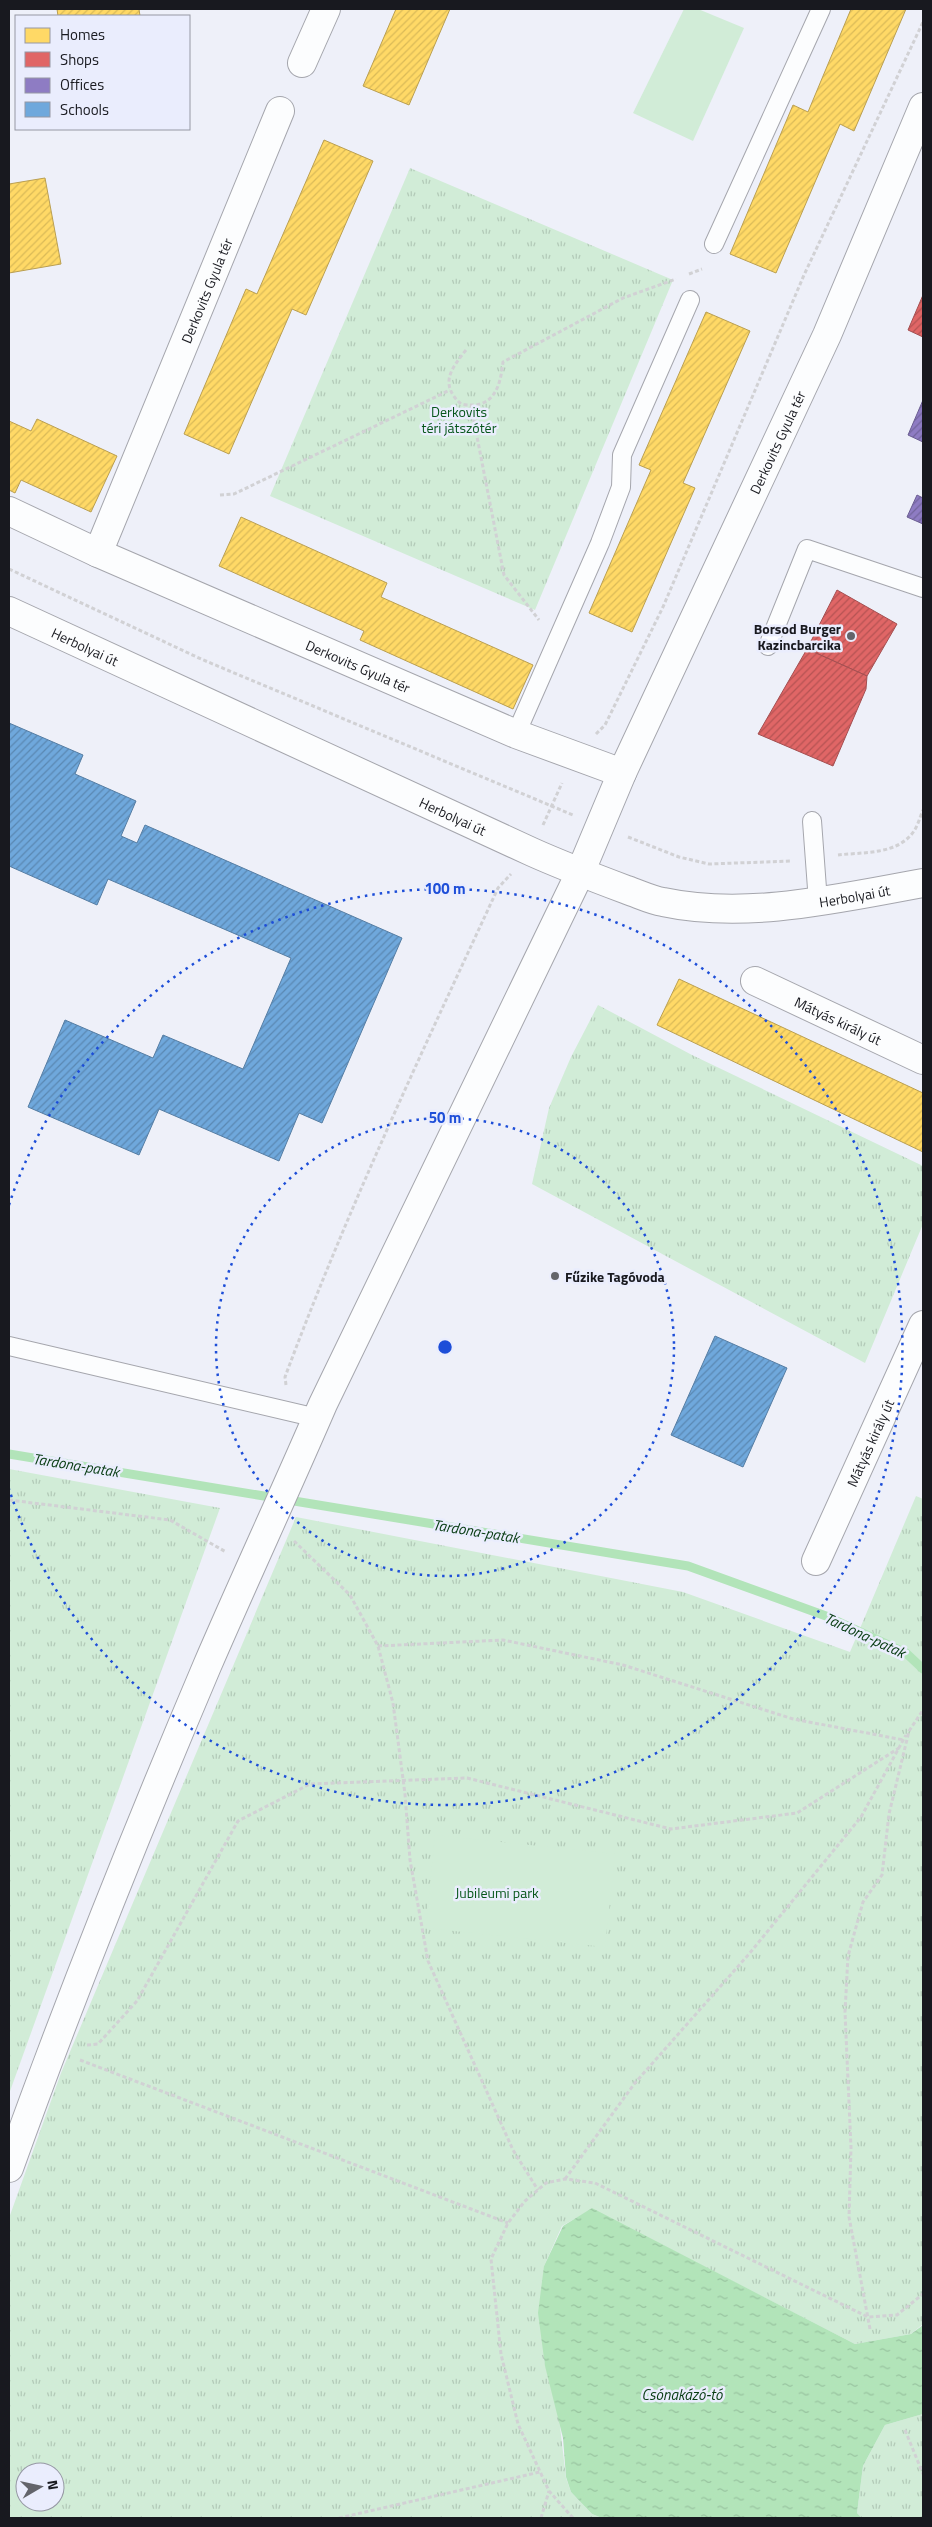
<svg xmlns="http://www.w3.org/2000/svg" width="932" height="2527" font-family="'Titillium Web',sans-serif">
<defs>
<pattern id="grass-tufts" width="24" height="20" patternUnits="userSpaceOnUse" patternTransform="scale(1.25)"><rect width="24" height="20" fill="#d1ecd7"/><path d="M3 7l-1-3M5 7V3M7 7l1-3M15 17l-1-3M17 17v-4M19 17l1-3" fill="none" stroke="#b3cab8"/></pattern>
<pattern id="water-ripples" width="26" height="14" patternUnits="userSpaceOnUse" patternTransform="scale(1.25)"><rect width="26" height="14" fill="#b2e4b9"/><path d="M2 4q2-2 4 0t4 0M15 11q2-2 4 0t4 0" fill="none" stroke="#98c39f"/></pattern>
<pattern id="homes-hatch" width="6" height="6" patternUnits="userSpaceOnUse" patternTransform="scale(1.25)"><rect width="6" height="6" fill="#ffd966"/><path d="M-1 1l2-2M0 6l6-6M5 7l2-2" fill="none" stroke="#daba58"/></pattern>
<pattern id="shops-hatch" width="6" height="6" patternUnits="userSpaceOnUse" patternTransform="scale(1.25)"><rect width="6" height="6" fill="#e06666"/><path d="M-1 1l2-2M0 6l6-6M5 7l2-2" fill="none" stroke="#b55353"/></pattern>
<pattern id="offices-hatch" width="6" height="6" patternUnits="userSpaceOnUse" patternTransform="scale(1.25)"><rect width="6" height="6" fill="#8e7cc3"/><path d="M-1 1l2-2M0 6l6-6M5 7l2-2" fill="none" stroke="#73659e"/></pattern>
<pattern id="schools-hatch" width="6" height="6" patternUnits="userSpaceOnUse" patternTransform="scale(1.25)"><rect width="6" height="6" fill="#6fa8dc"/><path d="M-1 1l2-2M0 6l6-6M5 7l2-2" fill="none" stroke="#5a88b2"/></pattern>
</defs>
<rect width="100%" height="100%" fill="#eef0f9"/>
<!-- grass -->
<g fill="url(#grass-tufts)" fill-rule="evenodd">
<path d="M410,168L673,280L535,610L270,496Z"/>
<path d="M598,1005L692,1055L923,1166V1224L865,1363L532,1184L549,1108L571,1057Z"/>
<path d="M9,1469L220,1508L9,2094Z"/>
<path d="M916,1496L923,1499V2324L911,2334L855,2344L592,2209L562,2226L544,2266V2360L559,2418L566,2478L571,2492L592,2514L602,2518H9V2218L61,2073L296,1517L683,1592L850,1652ZM25,2472H55V2502H25Z"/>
<path d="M923,2414V2518H862L857,2513L863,2466L885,2425Z"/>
</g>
<!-- garden -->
<g fill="#d1ecd7">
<path d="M684,9H698L744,28L693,141L633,113Z"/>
<path d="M435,1835L615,1854L605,1947L426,1928Z"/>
</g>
<!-- water -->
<path fill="url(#water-ripples)" d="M592,2208L855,2344L911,2334L923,2325V2414L885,2425L863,2466L857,2513L862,2518H602L592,2514L571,2492L566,2477L563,2438L545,2366L538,2313L544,2266L563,2226Z"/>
<!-- homes -->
<g fill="url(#homes-hatch)" stroke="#ba9f51">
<path d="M57,9H139L140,16H58Z"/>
<path d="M396,9H450L409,105L363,86Z"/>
<path d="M851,9H906L854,131L840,124L776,273L730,254L793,105L808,112Z"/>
<path d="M324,140L373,161L306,315L292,309L229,454L184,434L246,289L257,294Z"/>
<path d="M45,178L61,264L9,273V184Z"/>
<path d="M706,312L750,331L683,483L695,488L632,632L589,613L651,470L639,465Z"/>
<path d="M37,419L117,456L91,512L21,480L15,493L9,490V421L31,431Z"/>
<path d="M241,517L387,583L381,597L533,665L513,709L360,640L364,631L219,566Z"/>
<path d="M679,979L923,1093V1152L657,1025Z"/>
</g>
<!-- shops -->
<g fill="url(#shops-hatch)" stroke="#a44f51">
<path d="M923,295V337L908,330Z"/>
<path d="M837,590L897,624L867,676L807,649Z"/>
<path d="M807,649L867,676L866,689L833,766L758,734Z"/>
</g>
<!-- offices -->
<g fill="url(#offices-hatch)" stroke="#6b5e92">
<path d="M923,400V442L908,435Z"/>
<path d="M917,495L923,498V524L907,517Z"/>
</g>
<!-- schools -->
<g fill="url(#schools-hatch)" stroke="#557da3">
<path d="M9,723L83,755L75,774L136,801L121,836L137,843L145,825L402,938L322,1123L299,1113L279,1161L159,1109L139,1155L28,1107L65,1020L153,1058L163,1035L243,1069L291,958L108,879L97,905L9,866Z"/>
<path d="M715,1336L787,1368L743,1467L671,1435Z"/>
</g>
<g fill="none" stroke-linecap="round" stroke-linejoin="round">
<!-- stream -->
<path stroke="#b2e4b9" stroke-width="9" d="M9,1454L688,1566L826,1616L906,1653L923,1669"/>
<!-- service casing -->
<g stroke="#a5a6ad" stroke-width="20">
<g id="service">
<path d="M714,244L821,9"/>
<path d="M768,646L807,549L923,588"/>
<path d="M516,734L600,543L621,487L622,455L690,300"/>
<path d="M812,821L818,902"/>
<path d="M9,1346L317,1418"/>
</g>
</g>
<!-- minor casing -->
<g stroke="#a5a6ad" stroke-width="30">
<g id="minor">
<path d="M302,63L326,9"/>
<path id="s1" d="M9,511L98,553L516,734L622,773"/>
<path id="s2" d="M98,553L280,111"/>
<path id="s3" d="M9,611L532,852C563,866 595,878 627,890C639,894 651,900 663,902C747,920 840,898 923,883"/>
<path id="s4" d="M755,981L923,1060"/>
<path id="s5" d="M816,1561L923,1325"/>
<path id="s6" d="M9,2168C70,1998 137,1831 207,1666C245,1578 285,1492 323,1404L580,873L622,773L827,335L923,107"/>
</g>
</g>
<!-- path -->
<g stroke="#d1d1d4" stroke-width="3" stroke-dasharray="4 2.5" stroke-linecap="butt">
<path d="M689,274L702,269"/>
<path d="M466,350C451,369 439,384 461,404C493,410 500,389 503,362L623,298L676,279"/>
<path d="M471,406L504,575L539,620"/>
<path d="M220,495L234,494L450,390"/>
<path d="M9,569L201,659L573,815"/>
<path d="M596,734L605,725L663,607L804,275L923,22"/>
<path d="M543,825L562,783"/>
<path d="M628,837L679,857L709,864L792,861"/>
<path d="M838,855C863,852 898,855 914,831C918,825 920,817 923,810"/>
<path d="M286,1385L285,1377C347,1210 423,1050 498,888L511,874"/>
<path d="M9,1500L170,1520L226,1552"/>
<path d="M294,1541L350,1595L378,1646L393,1703L405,1794L410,1860L428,1961L513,2150L538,2190"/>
<path d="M378,1646L503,1640L623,1665L793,1719L904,1740"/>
<path d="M87,2045L98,2044L137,2001L238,1821L310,1784L467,1778L671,1829L797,1813L899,1748"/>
<path d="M80,2060L508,2223"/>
<path d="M565,2179L635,2083L749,1954L861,1817L906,1735"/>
<path d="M870,2329L849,2217L851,2148L845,2012L848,1956L863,1902L882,1875L889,1814L909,1731L923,1710"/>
<path d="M905,2430L923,2474"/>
<path d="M339,2518L540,2472"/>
<path d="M541,2518L549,2491"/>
<path d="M573,2518L549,2491L518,2424L501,2354L491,2259L508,2223L525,2201L546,2183L565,2179L595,2183L868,2317L897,2315L923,2294"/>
</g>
<!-- service -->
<use href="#service" stroke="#fcfdfe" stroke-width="18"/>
<!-- minor -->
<use href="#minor" stroke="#fcfdfe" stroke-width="28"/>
</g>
<!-- distance rings -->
<g fill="none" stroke="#1d4ed8" stroke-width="2.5" stroke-dasharray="2.5 5">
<circle cx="445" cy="1347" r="229"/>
<path d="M9 1205A458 458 0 1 1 9 1489"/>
</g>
<!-- markers -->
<g fill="#63646b" stroke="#eaedfd" stroke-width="2">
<circle cx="851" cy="636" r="5"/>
<circle cx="555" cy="1276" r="5"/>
</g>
<g text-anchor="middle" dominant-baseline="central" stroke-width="5" stroke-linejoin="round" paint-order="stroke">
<!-- street labels -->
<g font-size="14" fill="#18191f" stroke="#eaedfd">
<text stroke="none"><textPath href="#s2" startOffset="284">Derkovits Gyula tér</textPath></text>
<text stroke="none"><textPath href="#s6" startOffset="1890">Derkovits Gyula tér</textPath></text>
<text stroke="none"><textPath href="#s3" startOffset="84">Herbolyai út</textPath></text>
<text stroke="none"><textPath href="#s1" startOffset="382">Derkovits Gyula tér</textPath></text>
<text stroke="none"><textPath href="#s3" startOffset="489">Herbolyai út</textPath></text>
<text stroke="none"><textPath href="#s3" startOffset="909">Herbolyai út</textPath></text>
<text stroke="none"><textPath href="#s4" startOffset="92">Mátyás király út</textPath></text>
<text stroke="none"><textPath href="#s5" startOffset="130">Mátyás király út</textPath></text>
</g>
<!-- park labels -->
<g font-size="14" fill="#06561a" stroke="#eaedfd">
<text x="459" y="411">Derkovits<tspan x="459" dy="16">téri játszótér</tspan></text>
<text x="497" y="1892">Jubileumi park</text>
</g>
<!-- poi labels -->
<g font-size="14" font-weight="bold" fill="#18191f" stroke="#eaedfd" text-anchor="end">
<text x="841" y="628">Borsod Burger<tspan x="841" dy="16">Kazincbarcika</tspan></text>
<text x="565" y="1276" text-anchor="start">Fűzike Tagóvoda</text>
</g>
<!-- water labels -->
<g font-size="15" font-style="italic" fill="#063b11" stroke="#eaedfd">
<text transform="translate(76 1465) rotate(9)">Tardona-patak</text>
<text transform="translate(476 1531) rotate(9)">Tardona-patak</text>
<text transform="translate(865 1635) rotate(25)">Tardona-patak</text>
<text x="682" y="2394">Csónakázó-tó</text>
</g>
</g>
<circle cx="445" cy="1347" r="8" fill="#1d4ed8" stroke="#eaedfd" stroke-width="2.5"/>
<g font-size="15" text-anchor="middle" font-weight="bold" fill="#1d4ed8" stroke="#eaedfd" stroke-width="5" stroke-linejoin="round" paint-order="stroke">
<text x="445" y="894">100 m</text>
<text x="445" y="1123">50 m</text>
</g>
<!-- border -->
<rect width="932" height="2527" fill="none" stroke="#18191f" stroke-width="20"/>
<!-- legend -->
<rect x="15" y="15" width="175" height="115" fill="#eaedfd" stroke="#9698a4"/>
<rect x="25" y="28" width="25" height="15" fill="#ffd966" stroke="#9698a4"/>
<text x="60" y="40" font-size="15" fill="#18191f">Homes</text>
<rect x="25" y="52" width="25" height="15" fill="#e06666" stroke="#9698a4"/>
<text x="60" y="65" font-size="15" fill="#18191f">Shops</text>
<rect x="25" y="78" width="25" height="15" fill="#8e7cc3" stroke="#9698a4"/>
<text x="60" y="90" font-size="15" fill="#18191f">Offices</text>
<rect x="25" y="102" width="25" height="15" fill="#6fa8dc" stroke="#9698a4"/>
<text x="60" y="115" font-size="15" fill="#18191f">Schools</text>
<!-- north arrow -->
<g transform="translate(40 2487) rotate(81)"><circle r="24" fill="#eaedfd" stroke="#9698a4"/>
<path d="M0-4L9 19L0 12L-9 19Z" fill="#63646b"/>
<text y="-8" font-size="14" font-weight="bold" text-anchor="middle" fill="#18191f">N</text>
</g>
</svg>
